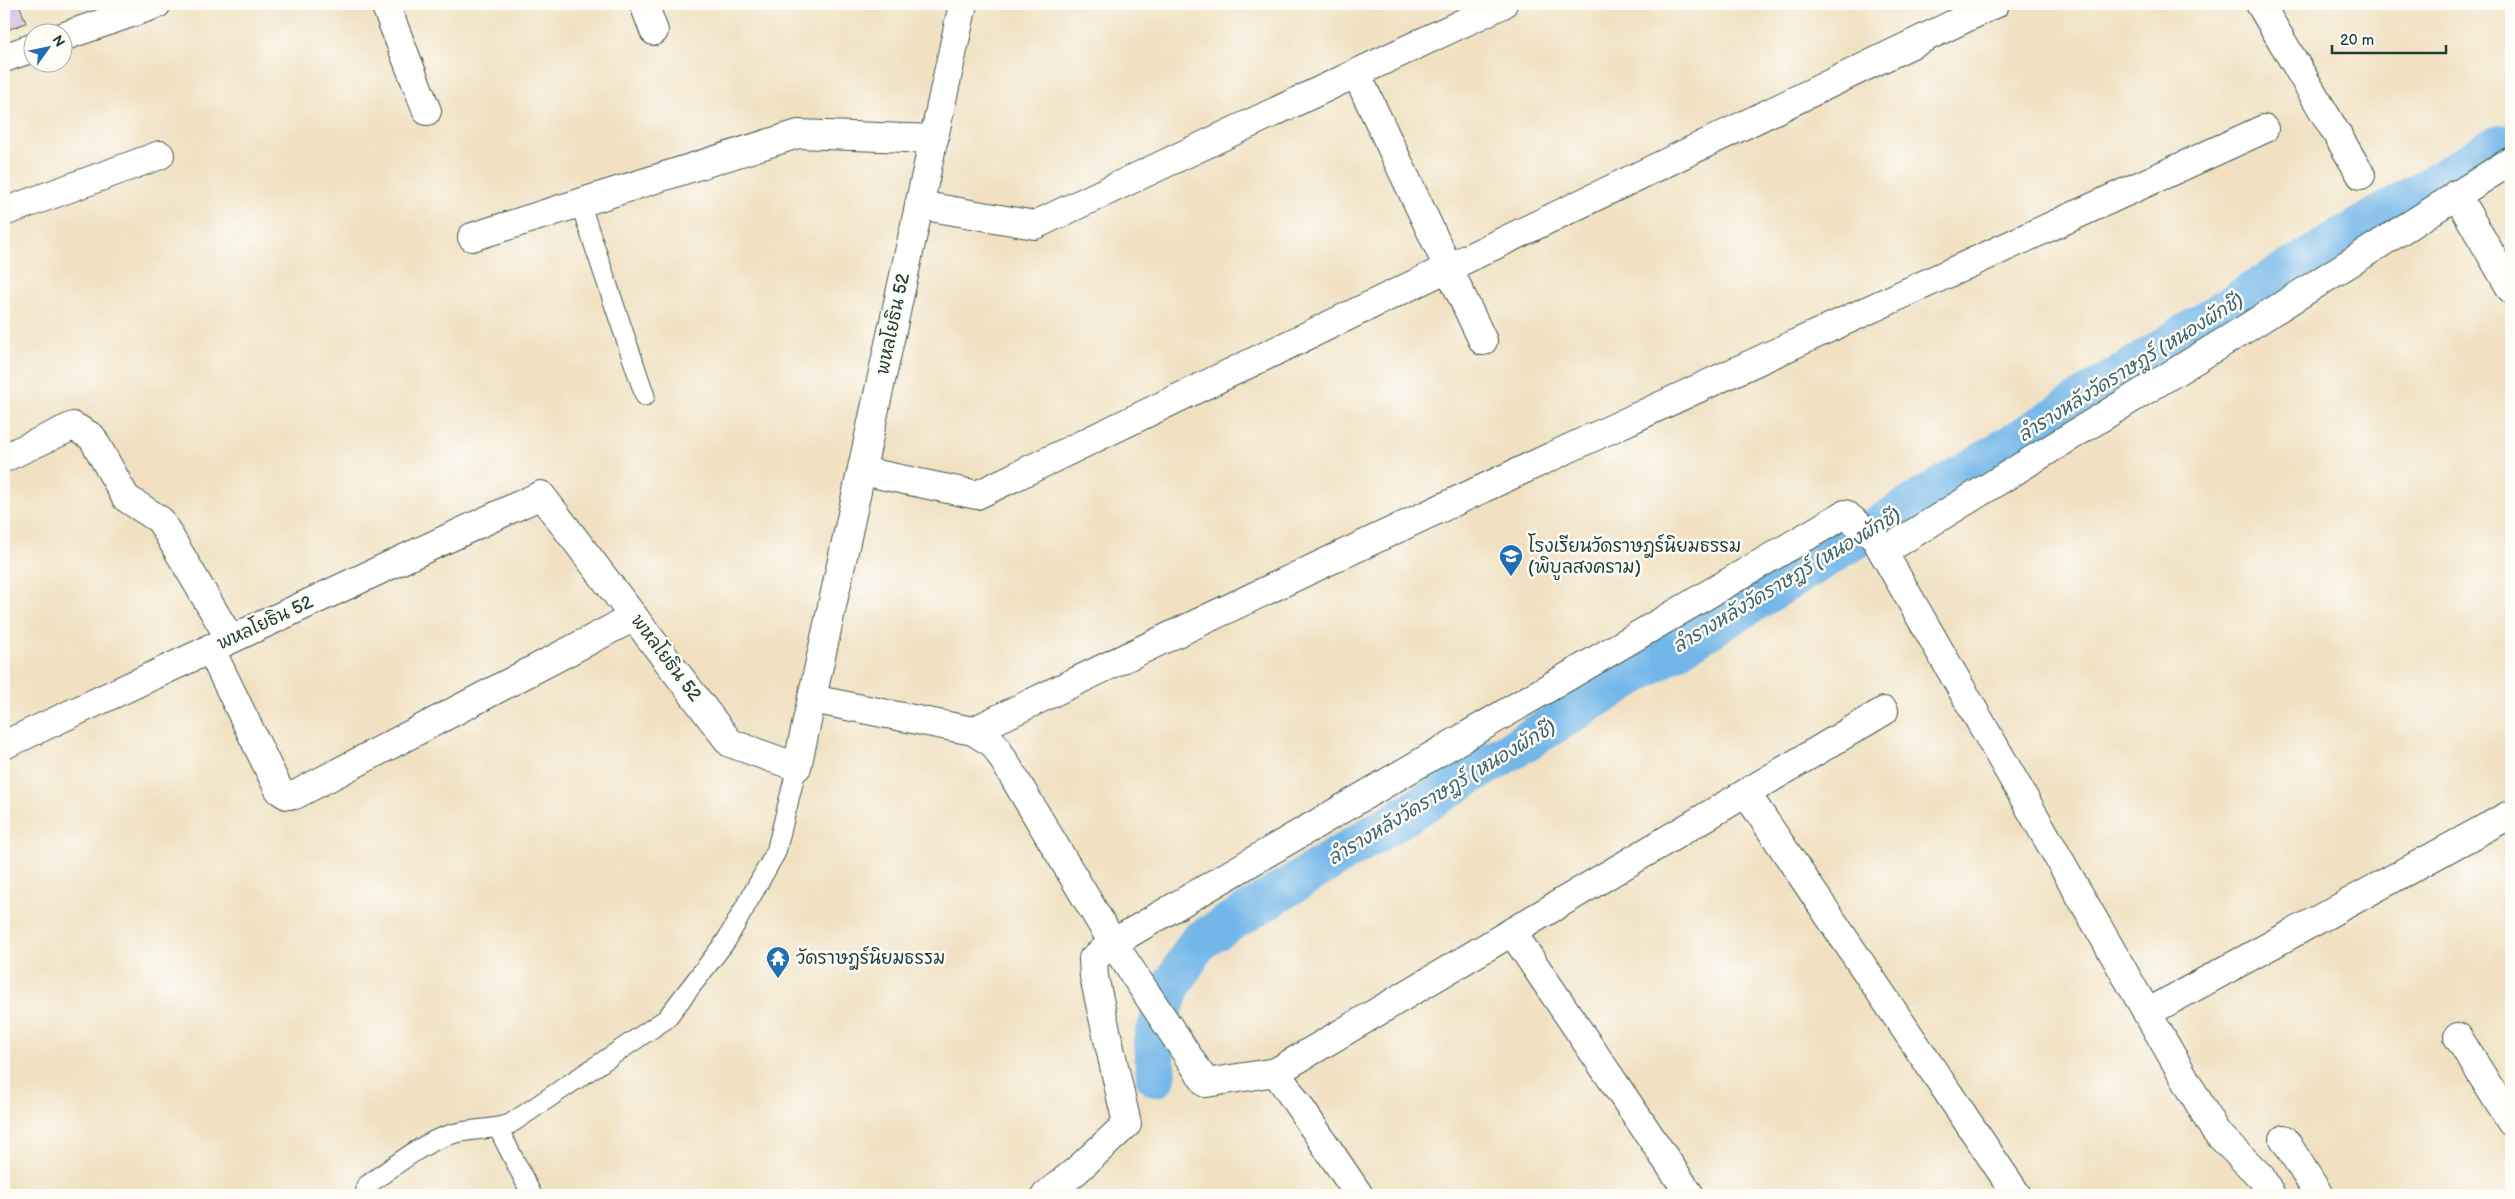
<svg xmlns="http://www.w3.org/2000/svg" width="2515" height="1199" font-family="'Balsamiq Sans','Playpen Sans Thai',sans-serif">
<rect width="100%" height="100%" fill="#fdfcf7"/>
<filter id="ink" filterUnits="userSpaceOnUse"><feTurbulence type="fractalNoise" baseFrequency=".02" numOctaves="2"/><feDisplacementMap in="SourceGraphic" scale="10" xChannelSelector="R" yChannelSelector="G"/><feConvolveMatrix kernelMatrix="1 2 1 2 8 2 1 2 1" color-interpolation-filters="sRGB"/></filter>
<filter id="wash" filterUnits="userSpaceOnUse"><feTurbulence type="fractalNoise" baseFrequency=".0096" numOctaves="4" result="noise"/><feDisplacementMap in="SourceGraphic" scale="20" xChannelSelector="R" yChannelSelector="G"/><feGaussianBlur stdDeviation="1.12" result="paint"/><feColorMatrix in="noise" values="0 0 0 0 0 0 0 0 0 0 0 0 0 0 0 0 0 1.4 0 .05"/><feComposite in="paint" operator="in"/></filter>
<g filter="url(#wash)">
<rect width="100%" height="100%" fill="#f1e1c2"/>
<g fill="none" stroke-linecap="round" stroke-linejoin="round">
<!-- canal -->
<path stroke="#73b7e9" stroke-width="40" d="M1156,1077L1153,1041L1169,990L1198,942L2023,437L2250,293L2500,144"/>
</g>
<g id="blocks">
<!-- building -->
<path fill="#ceb5e1" d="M4,4H19L26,23L4,31Z"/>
</g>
</g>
<g filter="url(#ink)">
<use href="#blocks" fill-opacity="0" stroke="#3e5649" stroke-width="1"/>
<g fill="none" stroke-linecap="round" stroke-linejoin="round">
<!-- service casing -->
<g stroke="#3e5649" stroke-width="21">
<g id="service">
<path d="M580,203L645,396"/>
<path d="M498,1128L532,1195"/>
<path d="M366,1195V1186C389,1170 423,1142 449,1135C469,1128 490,1131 510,1124L666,1019L726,941L776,852L797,767"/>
</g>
</g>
<!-- minor casing -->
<g stroke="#3e5649" stroke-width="30">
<g id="minor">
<path d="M385,4L427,111"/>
<path d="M644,4L654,31"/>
<path d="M2260,4L2361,175"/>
<path d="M62,37L157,4"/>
<path d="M4,58L32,48"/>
<path d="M1356,73L1483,341"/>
<path d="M2456,194L2511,289"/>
<path d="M919,205L1035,225L1503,4"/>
<path d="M4,212L160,155"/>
<path d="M472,237L798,134L934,139"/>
<path d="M4,458L73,426L92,437L126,498L160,520L230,639"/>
<path d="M862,471L977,495L1995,4"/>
<path d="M210,648L279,790L287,795H295L634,617"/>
<path d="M812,699L973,731L994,744L1113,943L1206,1083L1276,1072L1884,711"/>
<path d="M973,731C1400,524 1832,326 2264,129"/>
<path d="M4,745L541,495L730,743L797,767L963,4"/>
<path d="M1746,793L2017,1195"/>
<path d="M1512,932L1690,1195"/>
<path d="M2147,1013L2511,814"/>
<path d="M2458,1037L2511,1122"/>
<path d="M1276,1072L1359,1195"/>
<path d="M2284,1139L2319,1195"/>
<path d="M1046,1195L1076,1171L1127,1124L1094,977L1093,959L1113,943L1845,514L1875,538L1883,552"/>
<path d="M2271,1195L2261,1177L2215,1131L1883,552L2245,329L2511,161"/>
</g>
</g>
<!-- service -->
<use href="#service" stroke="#fff" stroke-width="19"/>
<!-- minor -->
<use href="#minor" stroke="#fff" stroke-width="28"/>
</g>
</g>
<!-- icons -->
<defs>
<g id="school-pin" transform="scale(1.25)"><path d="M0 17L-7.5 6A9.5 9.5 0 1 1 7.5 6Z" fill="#1f6fb2" stroke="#fdfcf7"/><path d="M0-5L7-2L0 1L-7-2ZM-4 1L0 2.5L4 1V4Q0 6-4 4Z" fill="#fff"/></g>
<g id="temple-pin" transform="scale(1.25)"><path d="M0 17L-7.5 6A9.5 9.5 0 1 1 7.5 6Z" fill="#1f6fb2" stroke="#fdfcf7"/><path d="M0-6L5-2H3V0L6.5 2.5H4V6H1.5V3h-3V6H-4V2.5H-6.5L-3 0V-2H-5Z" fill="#fff"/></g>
</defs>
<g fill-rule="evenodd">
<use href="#school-pin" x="1511" y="556"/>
<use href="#temple-pin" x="778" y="958"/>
</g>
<g text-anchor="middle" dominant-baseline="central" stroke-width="5" stroke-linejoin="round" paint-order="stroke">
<!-- street labels -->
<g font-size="18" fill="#1f3d34" stroke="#fdfcf7">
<text transform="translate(893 324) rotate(-78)">พหลโยธิน 52</text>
<text transform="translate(265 623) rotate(-25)">พหลโยธิน 52</text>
<text transform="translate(666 658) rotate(53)">พหลโยธิน 52</text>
</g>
<!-- poi labels -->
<g font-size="18" fill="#1f3d34" stroke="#fdfcf7" text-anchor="start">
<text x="1528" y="546">โรงเรียนวัดราษฎร์นิยมธรรม<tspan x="1528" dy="21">(พิบูลสงคราม)</tspan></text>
<text x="796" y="958">วัดราษฎร์นิยมธรรม</text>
</g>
<!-- water labels -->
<g font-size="19" font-style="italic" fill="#38626a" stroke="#fdfcf7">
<text transform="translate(2131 368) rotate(-32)">ลำรางหลังวัดราษฎร์ (หนองผักชี)</text>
<text transform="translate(1787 581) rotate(-31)">ลำรางหลังวัดราษฎร์ (หนองผักชี)</text>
<text transform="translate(1442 793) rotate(-31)">ลำรางหลังวัดราษฎร์ (หนองผักชี)</text>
</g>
</g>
<!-- margin -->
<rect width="2515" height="1199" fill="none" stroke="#fdfcf7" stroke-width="20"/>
<!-- north arrow -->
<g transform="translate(48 48) rotate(57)"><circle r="24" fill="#fdfcf7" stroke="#a4b0a9"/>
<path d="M0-4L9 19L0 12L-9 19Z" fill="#1f6fb2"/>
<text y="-8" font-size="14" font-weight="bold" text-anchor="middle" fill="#1f3d34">N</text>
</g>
<!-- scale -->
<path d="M2332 45v8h114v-8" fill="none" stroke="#1f3d34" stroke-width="2.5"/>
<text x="2340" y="45" font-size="15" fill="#1f3d34" stroke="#fdfcf7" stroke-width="4" paint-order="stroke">20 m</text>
</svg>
